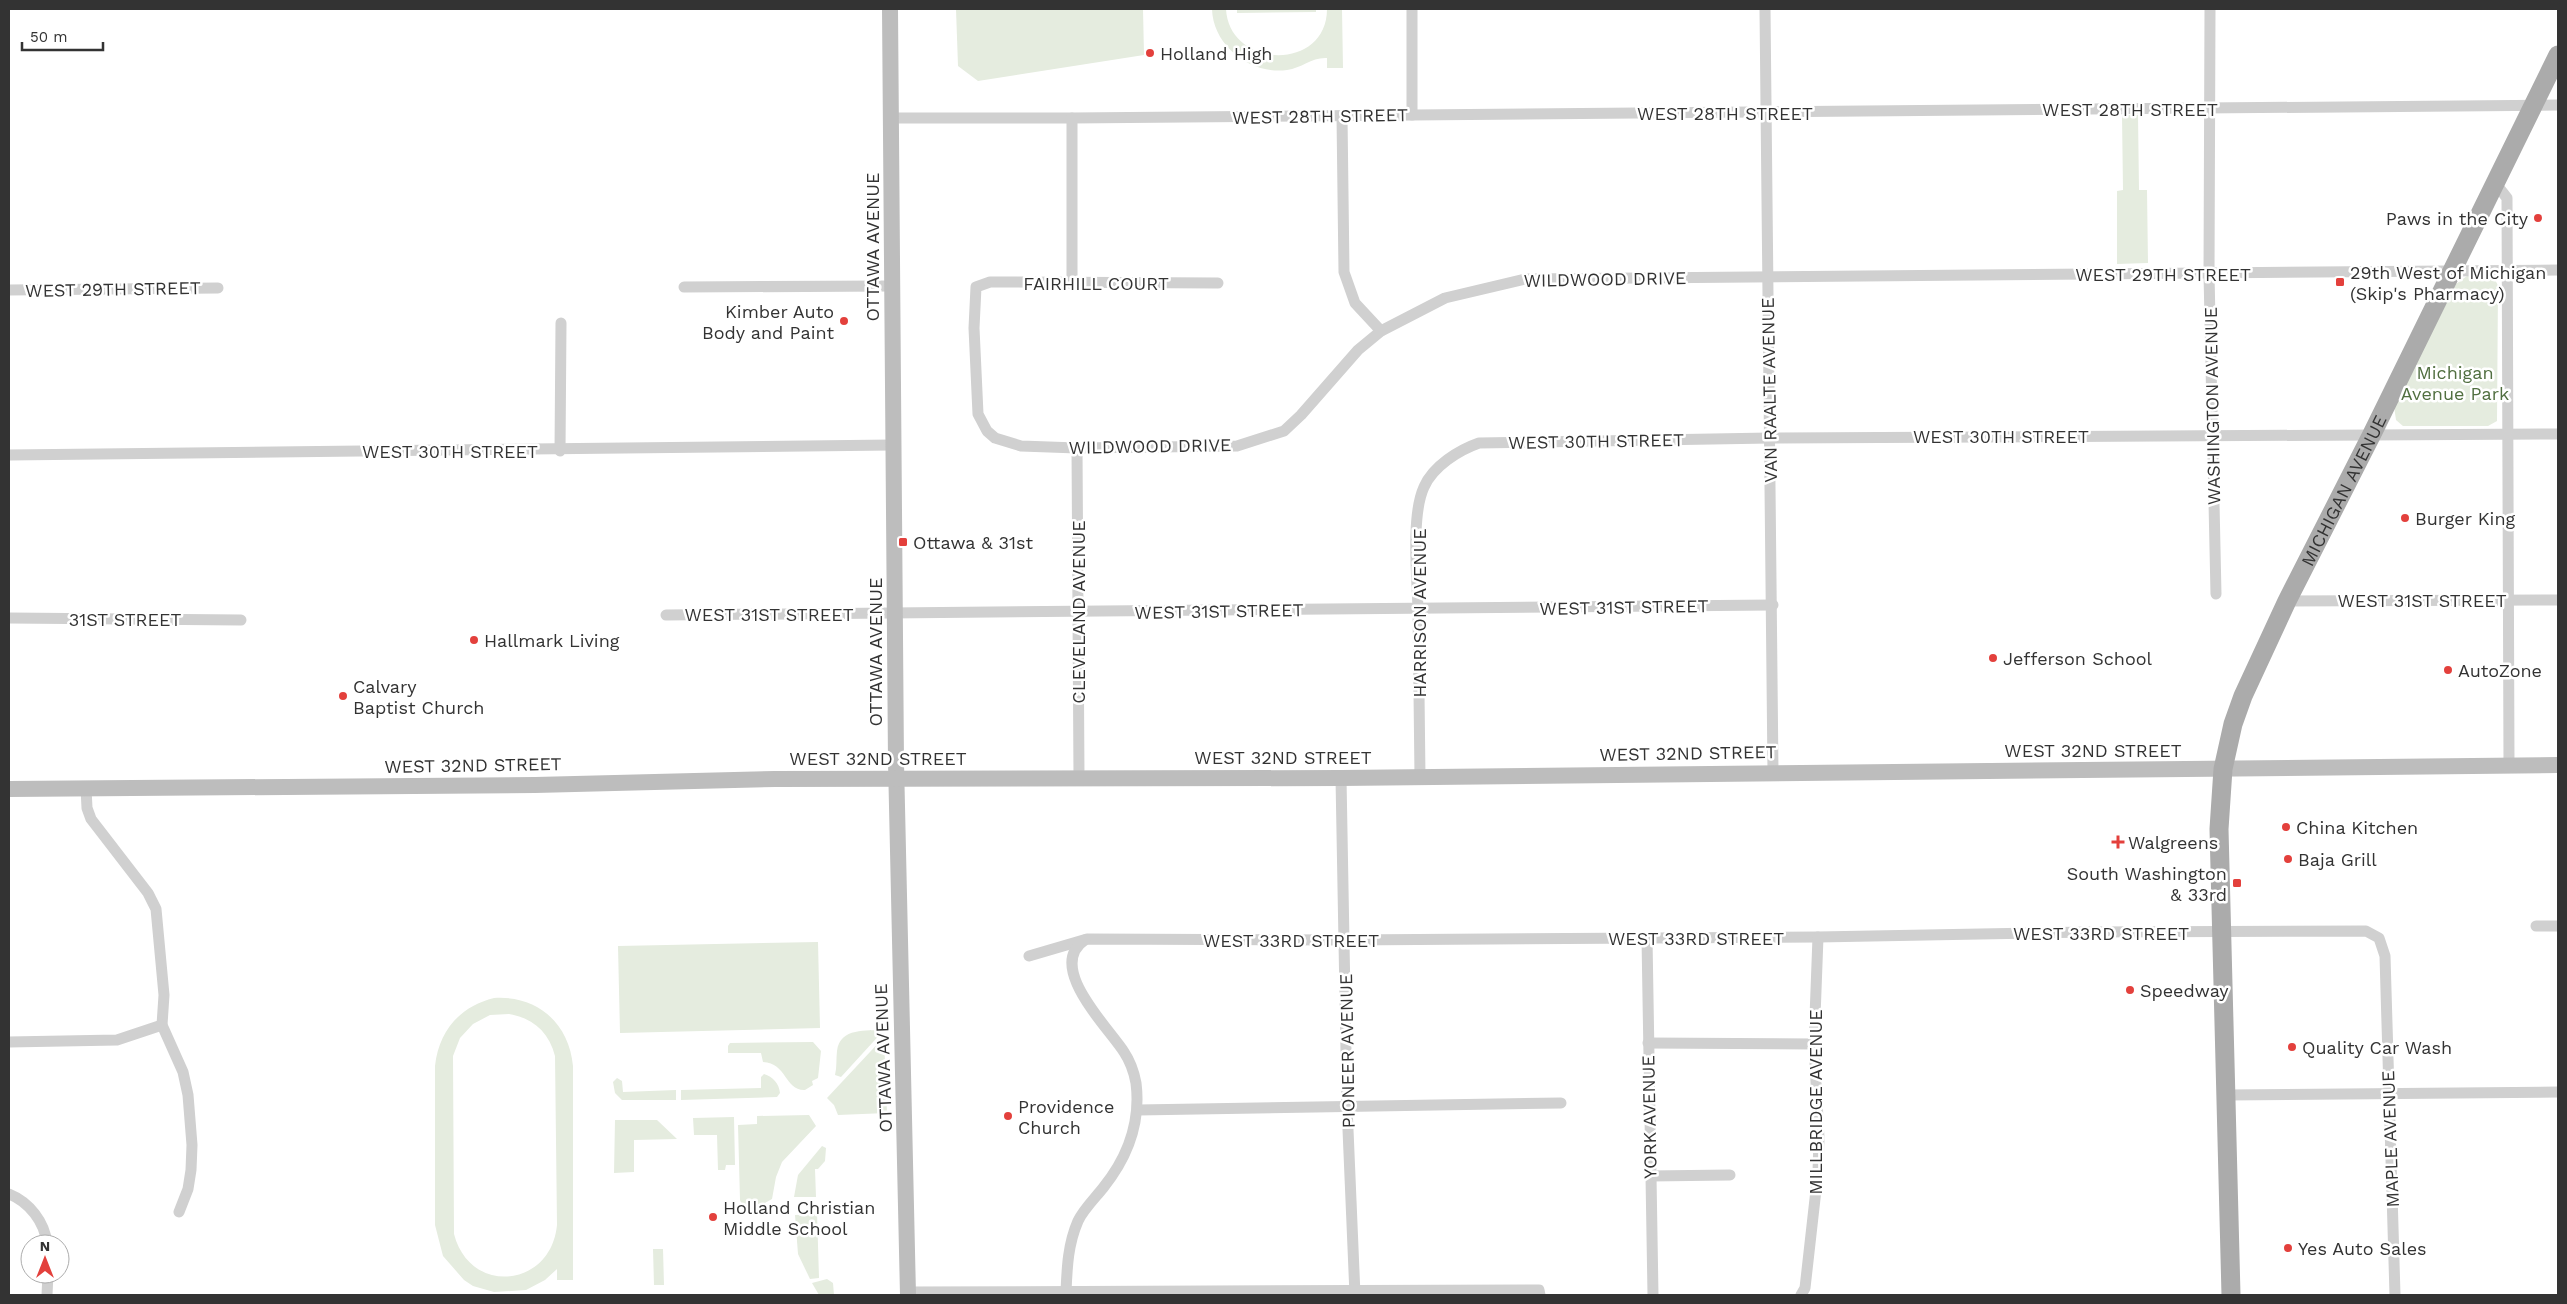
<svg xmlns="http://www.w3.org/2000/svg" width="2567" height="1304" font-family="'Work Sans',sans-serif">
<rect width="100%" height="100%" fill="#fff"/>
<!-- green -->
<g fill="#e5ecdf" fill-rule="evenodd">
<path d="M956,9H1143L1144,55L978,81L958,66Z"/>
<path d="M1212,9H1226C1229,69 1327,72 1327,9H1342L1343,68H1327V58C1312,57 1302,68 1287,70C1251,75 1213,46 1212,9Z"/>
<path d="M1237,9H1316V12L1237,13Z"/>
<path d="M2122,115H2138L2139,190H2147L2148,263L2117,264V191L2123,190Z"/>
<path d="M2467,276C2479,276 2494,272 2498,286L2497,421L2488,426H2403L2396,420L2394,406L2456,284Z"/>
<path d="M818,942L820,1028L620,1033L618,946Z"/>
<path d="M494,998C537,995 569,1023 573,1066V1280H557V1269L545,1280L526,1290L494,1292L473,1286L464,1280L443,1256L435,1225V1066C439,1031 459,1007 494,998ZM509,1014C533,1018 549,1032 555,1056L557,1225C551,1288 470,1296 454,1234L453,1056L460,1038L473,1024L490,1015Z"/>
<path d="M884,1030L841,1077L835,1075C837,1067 836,1059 837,1051C840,1027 867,1031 884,1030Z"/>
<path d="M884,1037L887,1113L838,1115L834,1105L827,1098Z"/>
<path d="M813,1042L821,1051L818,1078L812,1081L813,1085L805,1090C785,1091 787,1063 763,1062L761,1053H728V1046L730,1043Z"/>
<path d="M764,1074C773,1077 779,1083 780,1093L777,1097L681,1100V1090L761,1088V1077Z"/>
<path d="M617,1078L622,1081L623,1092L676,1090V1100H622L615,1093L613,1082Z"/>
<path d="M809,1115L816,1126L782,1162L776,1177L772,1199L763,1204L742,1205L740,1200L738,1125L757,1124V1116Z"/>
<path d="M734,1117L735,1165H726L725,1170H718L717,1135H694L693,1118Z"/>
<path d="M615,1120H657L677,1139L634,1140V1172L614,1173Z"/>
<path d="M822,1146L826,1148L825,1161L818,1169H815L816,1197H794L798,1175Z"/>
<path d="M817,1214L819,1278L810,1279L798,1254L795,1215Z"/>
<path d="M653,1249H663L664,1285H654Z"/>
<path d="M827,1279L833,1283L834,1295H819L812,1283Z"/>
</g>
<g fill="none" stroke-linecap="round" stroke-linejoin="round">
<!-- street -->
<g stroke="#d0d0d0" stroke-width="11">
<path d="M1412,9V115"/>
<path d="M1765,9L1773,772"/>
<path d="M2210,9L2209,274L2216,594"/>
<path d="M1342,116L1344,272L1355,303L1381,331"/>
<path d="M892,118H1072L2558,105"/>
<path d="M2496,184L2507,198L2509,765"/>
<path d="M1218,283L990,282L976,287L974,328L978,414L987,431L995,438L1021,446L1077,448L1237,446L1284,431L1301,415L1358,350L1381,331L1445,298L1525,279L2558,270"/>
<path d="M1072,284V118"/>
<path d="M684,287L892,286"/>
<path d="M9,290L218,288"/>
<path d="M1077,448L1079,777"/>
<path d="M560,451L561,323"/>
<path d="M9,455L892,445"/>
<path d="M2287,601L2558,600"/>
<path d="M666,615L1773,605"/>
<path d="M9,618L241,620"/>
<path d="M1420,777C1419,721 1419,665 1418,609C1417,577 1411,515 1424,487C1433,466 1459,450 1479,443L1770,438L2558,434"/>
<path d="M1341,778L1347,1106L1355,1295"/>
<path d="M86,788L87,808L91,819L148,893L156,909L164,995L162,1025L183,1072L188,1095L192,1145L191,1170L188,1189L179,1212"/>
<path d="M2536,926H2558"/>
<path d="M1647,938L1653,1295"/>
<path d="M1029,956L1087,939L1345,940L1818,937L2087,932L2366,931L2379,938L2385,956L2395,1295"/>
<path d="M9,1042L117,1040L162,1025"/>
<path d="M1648,1043L1814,1044"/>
<path d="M2227,1095L2558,1092"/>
<path d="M1138,1110L1561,1103"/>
<path d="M1650,1176L1730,1175"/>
<path d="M9,1194C29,1202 45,1222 47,1244"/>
<path d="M908,1292L1539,1290L1540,1295"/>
<path d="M1066,1292C1067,1267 1068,1244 1078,1221C1083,1210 1095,1198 1103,1188C1128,1157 1141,1123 1136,1083C1134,1072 1130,1061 1124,1052C1108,1027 1045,966 1085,940"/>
<path d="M47,1295L48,1274"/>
<path d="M1801,1295L1805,1288L1818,1172L1819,1138L1814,1044L1818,937"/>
</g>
<!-- secondary -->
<g stroke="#bdbdbd" stroke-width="16">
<path d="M890,9L896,762L908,1295"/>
<path d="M9,789L535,785L775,779L1341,778L2558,765"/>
</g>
<!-- primary -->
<path stroke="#ababab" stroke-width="19" id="s1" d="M2231,1295L2219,829L2223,769L2233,724L2243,696L2287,601L2372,434L2558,55"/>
</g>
<!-- markers -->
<g fill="#e3403c" stroke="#fff" stroke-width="2">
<circle cx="1150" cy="53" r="5"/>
<circle cx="2538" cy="218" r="5"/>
<rect x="2335" y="277" width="10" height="10" rx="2.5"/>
<circle cx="844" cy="321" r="5"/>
<circle cx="2405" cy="518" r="5"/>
<rect x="898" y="537" width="10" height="10" rx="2.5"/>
<circle cx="474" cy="640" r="5"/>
<circle cx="1993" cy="658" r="5"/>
<circle cx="2448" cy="670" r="5"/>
<circle cx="343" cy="696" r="5"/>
<circle cx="2286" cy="827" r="5"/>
<path d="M2115.5 834.5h5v5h5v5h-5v5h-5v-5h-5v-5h5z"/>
<circle cx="2288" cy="859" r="5"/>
<rect x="2232" y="878" width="10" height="10" rx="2.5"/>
<circle cx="2130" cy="990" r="5"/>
<circle cx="2292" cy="1047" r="5"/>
<circle cx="1008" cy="1116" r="5"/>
<circle cx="713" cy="1217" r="5"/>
<circle cx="2288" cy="1248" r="5"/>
</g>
<g text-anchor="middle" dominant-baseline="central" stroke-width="5" stroke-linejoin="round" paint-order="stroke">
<!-- poi labels -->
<g font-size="18" fill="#333" stroke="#fff" text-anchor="start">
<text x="1160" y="53">Holland High</text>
<text x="2528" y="218" text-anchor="end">Paws in the City</text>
<text x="2350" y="272">29th West of Michigan<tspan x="2350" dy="21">(Skip's Pharmacy)</tspan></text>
<text x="834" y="311" text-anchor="end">Kimber Auto<tspan x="834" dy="21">Body and Paint</tspan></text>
<text x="2415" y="518">Burger King</text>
<text x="913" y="542">Ottawa &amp; 31st</text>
<text x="484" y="640">Hallmark Living</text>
<text x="2003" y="658">Jefferson School</text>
<text x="2458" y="670">AutoZone</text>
<text x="353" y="686">Calvary<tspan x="353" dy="21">Baptist Church</tspan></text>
<text x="2296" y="827">China Kitchen</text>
<text x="2128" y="842">Walgreens</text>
<text x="2298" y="859">Baja Grill</text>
<text x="2227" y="873" text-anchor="end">South Washington<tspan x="2227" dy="21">&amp; 33rd</tspan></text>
<text x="2140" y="990">Speedway</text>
<text x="2302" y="1047">Quality Car Wash</text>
<text x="1018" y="1106">Providence<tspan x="1018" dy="21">Church</tspan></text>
<text x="723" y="1207">Holland Christian<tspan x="723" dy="21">Middle School</tspan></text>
<text x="2298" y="1248">Yes Auto Sales</text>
</g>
<!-- street labels -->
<g font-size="18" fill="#333" stroke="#fff">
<text x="2130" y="109">WEST 28TH STREET</text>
<text x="1725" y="113">WEST 28TH STREET</text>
<text transform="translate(1320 116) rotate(-1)">WEST 28TH STREET</text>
<text transform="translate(872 247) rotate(-90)">OTTAWA AVENUE</text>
<text x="2163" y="274">WEST 29TH STREET</text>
<text transform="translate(1605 279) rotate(-1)">WILDWOOD DRIVE</text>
<text x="1096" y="283">FAIRHILL COURT</text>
<text transform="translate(113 289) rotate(-1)">WEST 29TH STREET</text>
<text transform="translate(1769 390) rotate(-91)">VAN RAALTE AVENUE</text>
<text transform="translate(2212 406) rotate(-91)">WASHINGTON AVENUE</text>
<text x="2001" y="436">WEST 30TH STREET</text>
<text transform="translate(1596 441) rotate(-1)">WEST 30TH STREET</text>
<text transform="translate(1150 446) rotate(-1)">WILDWOOD DRIVE</text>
<text x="450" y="451">WEST 30TH STREET</text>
<text stroke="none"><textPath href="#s1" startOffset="831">MICHIGAN AVENUE</textPath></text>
<text x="2422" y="600">WEST 31ST STREET</text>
<text transform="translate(1624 607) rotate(-1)">WEST 31ST STREET</text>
<text transform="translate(1219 611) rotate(-1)">WEST 31ST STREET</text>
<text transform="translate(1078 612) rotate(-90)">CLEVELAND AVENUE</text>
<text transform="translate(1419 613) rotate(-90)">HARRISON AVENUE</text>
<text x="769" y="614">WEST 31ST STREET</text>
<text x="125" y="619">31ST STREET</text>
<text transform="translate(875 652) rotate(-90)">OTTAWA AVENUE</text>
<text x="2093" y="750">WEST 32ND STREET</text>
<text transform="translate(1688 753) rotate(-1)">WEST 32ND STREET</text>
<text x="1283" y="757">WEST 32ND STREET</text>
<text x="878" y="758">WEST 32ND STREET</text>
<text transform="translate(473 765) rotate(-1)">WEST 32ND STREET</text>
<text x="2101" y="933">WEST 33RD STREET</text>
<text x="1696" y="938">WEST 33RD STREET</text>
<text x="1291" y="940">WEST 33RD STREET</text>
<text transform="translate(1347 1051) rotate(-91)">PIONEER AVENUE</text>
<text transform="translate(883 1058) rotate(-92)">OTTAWA AVENUE</text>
<text transform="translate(1815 1102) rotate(-90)">MILLBRIDGE AVENUE</text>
<text transform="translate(1649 1117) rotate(-91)">YORK AVENUE</text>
<text transform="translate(2390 1139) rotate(-92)">MAPLE AVENUE</text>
</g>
<!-- park labels -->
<g font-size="18" fill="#516f40" stroke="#fff">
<text x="2455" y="372">Michigan<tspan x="2455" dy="21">Avenue Park</tspan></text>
</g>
</g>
<!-- border -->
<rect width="2567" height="1304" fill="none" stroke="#333333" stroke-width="20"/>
<!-- north arrow -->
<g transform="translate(45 1259)"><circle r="24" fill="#ffffff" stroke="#adadad"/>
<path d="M0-4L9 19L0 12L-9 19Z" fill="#e3403c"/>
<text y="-8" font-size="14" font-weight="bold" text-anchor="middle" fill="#333333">N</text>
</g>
<!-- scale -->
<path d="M22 42v8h81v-8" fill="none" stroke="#333333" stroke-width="2.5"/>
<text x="30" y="42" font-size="15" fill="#333333" stroke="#ffffff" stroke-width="4" paint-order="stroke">50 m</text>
</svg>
